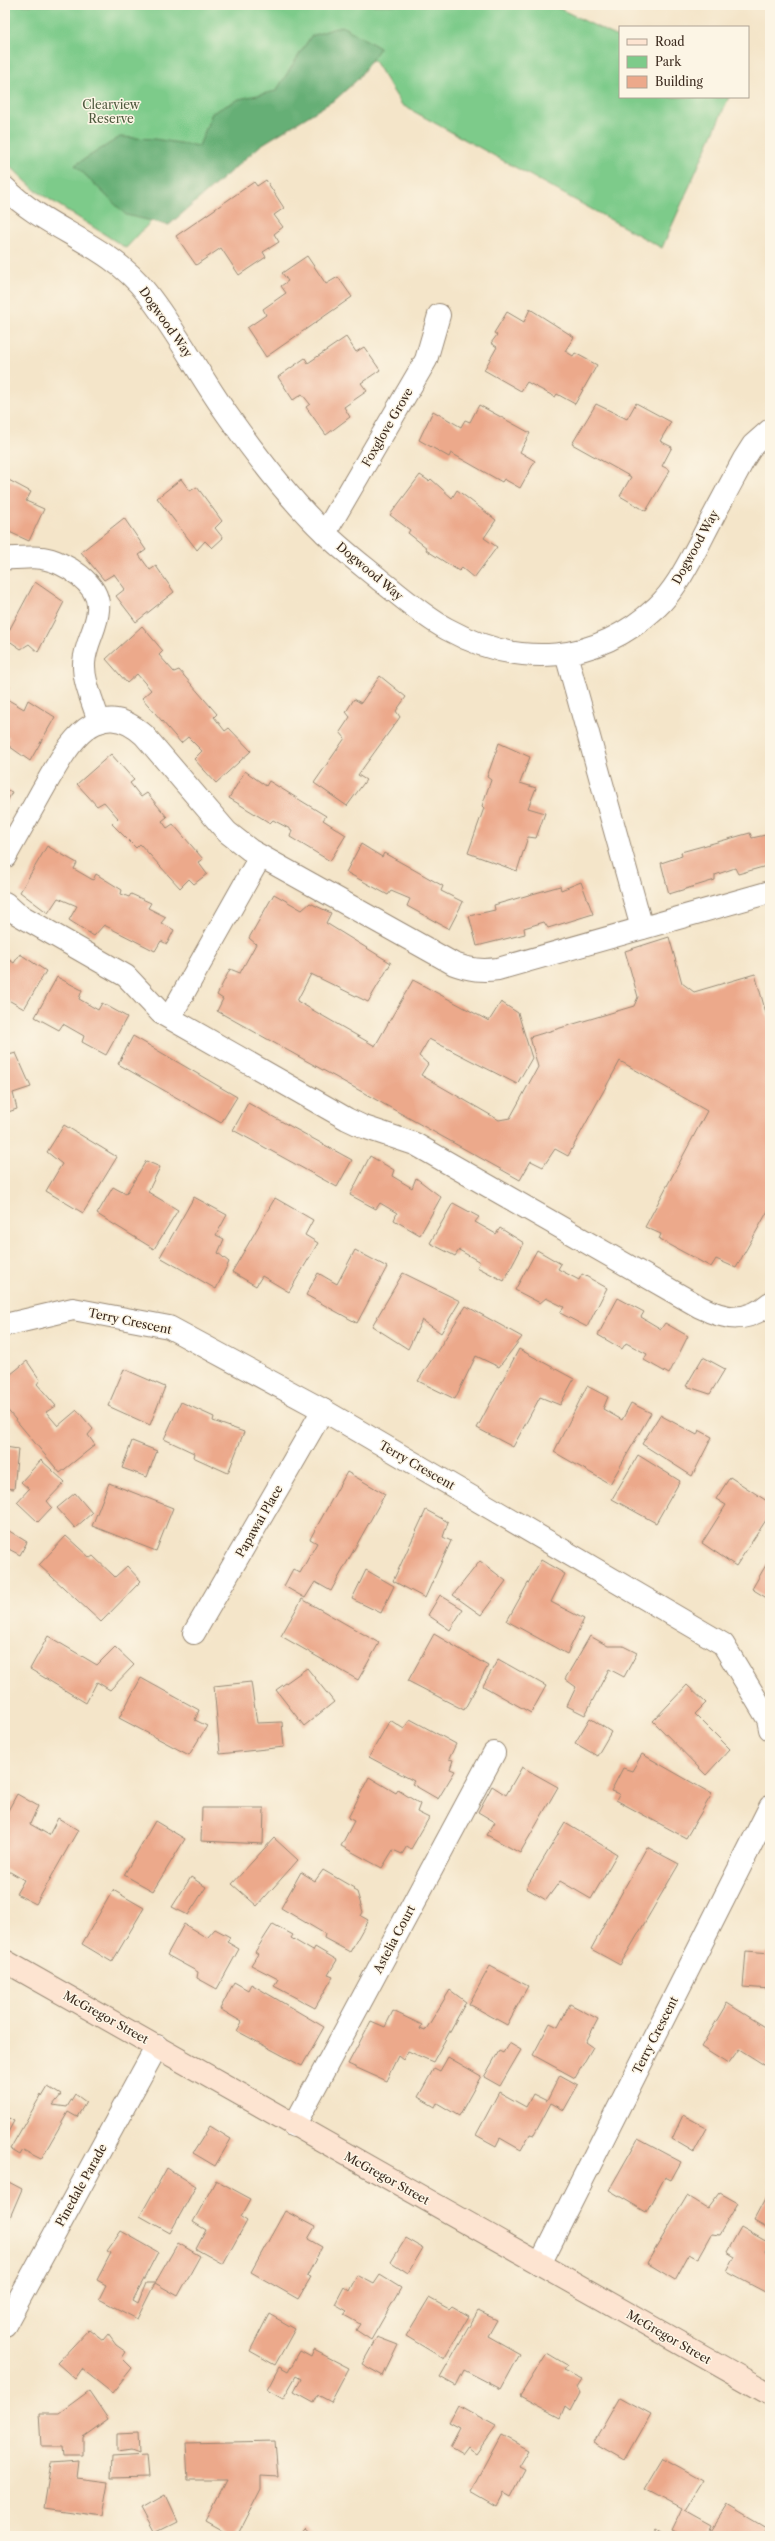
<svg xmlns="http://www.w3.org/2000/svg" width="775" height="2541" font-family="'Libre Caslon Text',serif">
<rect width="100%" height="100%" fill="#fcf5e5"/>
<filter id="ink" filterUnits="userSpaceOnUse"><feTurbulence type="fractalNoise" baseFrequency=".025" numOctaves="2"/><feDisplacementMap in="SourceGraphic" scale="8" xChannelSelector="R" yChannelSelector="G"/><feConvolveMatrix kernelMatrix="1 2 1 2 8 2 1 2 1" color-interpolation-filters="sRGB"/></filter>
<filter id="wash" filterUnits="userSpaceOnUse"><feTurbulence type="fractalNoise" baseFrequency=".012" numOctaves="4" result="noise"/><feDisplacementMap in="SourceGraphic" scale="16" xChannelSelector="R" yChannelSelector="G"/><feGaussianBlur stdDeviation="0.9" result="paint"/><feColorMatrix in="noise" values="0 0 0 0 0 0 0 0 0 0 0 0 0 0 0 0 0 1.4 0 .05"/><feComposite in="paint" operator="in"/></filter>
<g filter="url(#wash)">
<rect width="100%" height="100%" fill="#f4e5c9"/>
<!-- green -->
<path fill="#7dcb8a" stroke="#5c7a54" d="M5,5H552L620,38V97H729L662,248L402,105L374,61L320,52L254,111L126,248L35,190L5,161Z"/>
<!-- forest -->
<path fill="#66af76" stroke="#506c4a" d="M342,26L380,48L357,80L336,99L261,145L169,225L126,215L75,165L120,137L154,139L199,146L212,113L239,99L276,91L311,36Z"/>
<g id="blocks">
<!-- building -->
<g fill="#eca98b">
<path d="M266,180L284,208L274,215L283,227L274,234L279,242L263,252L266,257L239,275L221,248L196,265L176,236L254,182L257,186Z"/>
<path d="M307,256L326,284L338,277L352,297L266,357L247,328L266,315L263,309L286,293L281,286L288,281L282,273Z"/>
<path d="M530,309L574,337L565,351L573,356L575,353L597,365L575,404L557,394L555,397L527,382L521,391L484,370L497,347L491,343L497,335L494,333L507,312L524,322Z"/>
<path d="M346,337L356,352L364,347L380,370L361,383L367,391L344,407L350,417L326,435L306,407L310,404L302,394L293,400L278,377L305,358L308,363Z"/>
<path d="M636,403L671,422L660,441L672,447L662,466L670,470L646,511L620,496L631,477L572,444L596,404L627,419Z"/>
<path d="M479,405L530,433L520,452L535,461L520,488L504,479L502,482L451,453L449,457L419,440L433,411L461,427L465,420L470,422Z"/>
<path d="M420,475L429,481L431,479L452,498L457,490L496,520L484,538L497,547L474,578L462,568L459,571L426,550L427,548L408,533L410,530L390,515Z"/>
<path d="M5,478L31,492L26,501L44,509L29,541L5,530Z"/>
<path d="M181,479L190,491L197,487L222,521L215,528L223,538L212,548L205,541L197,550L157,498Z"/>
<path d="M124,518L146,550L139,555L150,570L156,566L174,592L136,622L116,596L125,589L114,574L104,580L81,552Z"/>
<path d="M35,582L64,602L38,652L29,644L21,649L5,638Z"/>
<path d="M142,626L163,651L159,655L174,672L179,670L217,714L214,717L225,731L229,728L251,751L216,783L194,759L202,751L188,737L181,743L142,698L151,690L137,674L127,683L106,659Z"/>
<path d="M380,676L406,697L396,711L400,717L358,775L366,780L347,806L314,783L345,738L340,732L350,717L346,712L354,699L361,703Z"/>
<path d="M5,685L10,688L5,696Z"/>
<path d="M5,698L24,709L28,700L55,717L30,761L6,744L9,737L5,735Z"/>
<path d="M499,743L530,757L520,783L536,788L528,808L545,813L536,838L528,837L517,871L468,853L484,808L482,806L491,780L487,777Z"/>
<path d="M111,754L134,780L130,783L141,797L147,793L167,817L162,821L167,828L173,824L203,859L198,862L207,874L194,884L189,879L180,888L140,844L136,848L112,824L118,818L104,802L97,806L77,784Z"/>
<path d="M245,771L266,786L269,781L326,816L323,820L346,835L330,861L290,837L292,830L273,820L270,823L229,798Z"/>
<path d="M5,789L12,792L5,806Z"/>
<path d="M750,833L752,838L770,834V865L738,874L735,868L715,875V880L669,894L661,863L682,856L681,852Z"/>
<path d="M361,844L382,857L384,853L443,886L441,891L463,902L449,929L407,906L410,899L391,891L388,895L346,872Z"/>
<path d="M47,846L77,863L74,869L93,880L96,874L122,890L121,894L129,897L131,894L151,903L148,908L166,917L161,923L174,930L167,944L161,941L155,951L104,925L94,936L69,920L77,906L58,898L48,913L20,892Z"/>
<path d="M581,882L593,914L548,928L544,922L524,928L525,934L477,946L469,916L495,910L494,905L560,886L561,890Z"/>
<path d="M274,894L302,910L310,903L331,913L326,923L391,963L368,1002L311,974L297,1001L375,1046L413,980L489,1021L501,1002L518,1013L532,1058L517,1084L429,1039L419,1056L428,1064L421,1075L499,1120L510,1118L538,1067L530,1037L634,1006L638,997L625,951L669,937L682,983L694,992L755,974L770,1027V1207L736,1268L716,1259L711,1267L659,1239L661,1234L645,1227L707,1111L620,1061L568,1156L555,1149L543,1167L531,1161L520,1180L217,1011L223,999L217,995L230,969L240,973L256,944L249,938Z"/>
<path d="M20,954L46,971L24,1009L5,998V957L14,963Z"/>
<path d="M57,977L82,990L79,999L98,1010L102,1003L127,1017L106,1055L82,1042L84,1036L63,1024L59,1030L35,1017Z"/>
<path d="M133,1036L237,1097L221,1123L118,1064Z"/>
<path d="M16,1053L31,1087L13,1093L17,1109L5,1113V1056Z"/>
<path d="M248,1103L352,1160L337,1187L233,1130Z"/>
<path d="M64,1125L117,1157L83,1213L46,1191L62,1164L47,1152Z"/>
<path d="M370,1156L394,1170L392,1176L412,1188L416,1178L441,1197L420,1235L394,1220L397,1213L380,1203L376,1209L350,1195Z"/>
<path d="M146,1161L160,1167L148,1192L178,1210L154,1249L97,1214L113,1187L126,1194Z"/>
<path d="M194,1197L227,1215L216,1235L224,1239L218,1253L229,1262L216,1289L160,1257Z"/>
<path d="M275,1198L313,1220L305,1235L318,1243L289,1292L262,1276L256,1286L232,1272Z"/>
<path d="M453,1203L479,1217L475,1222L496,1234L500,1228L524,1243L504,1281L477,1267L480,1262L459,1250L455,1256L430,1243Z"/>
<path d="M355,1250L387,1267L357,1323L306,1295L318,1273L337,1284Z"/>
<path d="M537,1250L561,1264L558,1269L579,1280L582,1274L607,1288L587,1327L560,1313L564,1307L546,1298L540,1303L515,1290Z"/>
<path d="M403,1273L460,1301L441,1333L422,1320L408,1349L372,1326Z"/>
<path d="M618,1298L644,1312L641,1317L661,1329L665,1323L688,1336L669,1374L644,1360L647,1354L626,1343L622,1349L598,1335Z"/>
<path d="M466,1306L522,1337L499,1367L476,1356L455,1399L418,1381Z"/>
<path d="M519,1349L574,1379L560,1405L540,1397L513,1447L477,1428Z"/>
<path d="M703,1357L725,1369L710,1394L686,1386Z"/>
<path d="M27,1361L40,1380L37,1384L56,1406L46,1412L58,1426L77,1410L93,1429L88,1435L95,1445L60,1473L5,1407V1379Z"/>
<path d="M124,1369L165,1387L150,1425L108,1406Z"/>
<path d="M587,1386L608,1397L603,1409L622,1420L631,1403L651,1413L610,1484L554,1452Z"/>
<path d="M181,1402L214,1417L213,1421L244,1432L228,1473L193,1457L194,1453L164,1439Z"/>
<path d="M660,1415L697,1435L699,1430L712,1437L692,1476L642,1444Z"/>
<path d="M132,1441L157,1451L147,1477L122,1468Z"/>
<path d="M5,1447L18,1449L14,1489L5,1488Z"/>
<path d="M638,1455L680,1481L656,1523L612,1499Z"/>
<path d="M41,1460L65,1482L47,1501L52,1507L38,1522L17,1502L29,1489L21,1482Z"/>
<path d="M347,1472L385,1494L331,1591L315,1582L305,1598L284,1586L293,1569L300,1573L317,1543L310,1539Z"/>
<path d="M730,1477L770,1503V1514L736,1566L702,1543L726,1505L716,1499Z"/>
<path d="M109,1483L173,1508L156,1551L92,1526Z"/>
<path d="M75,1493L92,1513L75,1528L57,1508Z"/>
<path d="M426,1510L448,1522L443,1537L451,1541L425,1598L393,1581Z"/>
<path d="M6,1529L27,1542L20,1555L5,1547Z"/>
<path d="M66,1536L90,1558L93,1556L115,1577L127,1566L141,1581L101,1622L39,1565Z"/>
<path d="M770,1558V1600L752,1589Z"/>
<path d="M541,1560L565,1574L551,1602L584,1619L567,1654L507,1621Z"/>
<path d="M480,1561L506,1581L481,1615L453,1595Z"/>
<path d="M366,1570L394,1586L381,1613L352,1599Z"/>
<path d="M440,1595L463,1609L450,1630L428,1615Z"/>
<path d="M302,1599L379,1643L358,1680L281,1636Z"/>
<path d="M434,1634L488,1666L464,1710L408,1681Z"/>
<path d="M48,1636L97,1665L115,1647L134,1665L110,1690L97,1682L86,1703L30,1669Z"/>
<path d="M590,1636L608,1646H623L637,1653L624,1677L609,1669L585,1715L567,1706L576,1687L565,1679Z"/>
<path d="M498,1659L546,1686L531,1713L483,1686Z"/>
<path d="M307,1668L334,1702L304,1726L276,1690Z"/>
<path d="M141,1678L199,1710L195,1720L207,1726L189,1755L119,1718Z"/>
<path d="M251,1682L257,1723L282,1722L284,1747L220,1754L214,1686Z"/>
<path d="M687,1685L706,1703L695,1714L730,1749L706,1775L653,1721Z"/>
<path d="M590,1718L611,1732L597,1756L575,1743Z"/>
<path d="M410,1719L456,1744L449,1759L453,1760L450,1769L455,1771L438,1799L412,1784L414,1781L369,1757L390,1720L404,1729Z"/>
<path d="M642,1754L712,1794L686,1838L616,1800L619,1794L611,1791L623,1768L632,1771Z"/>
<path d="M522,1767L558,1787L520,1853L487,1835L495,1822L478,1812L492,1786L506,1795Z"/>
<path d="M369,1777L396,1793L398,1790L420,1804L417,1812L429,1818L411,1849L407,1846L402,1854L393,1850L382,1868L341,1846L354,1821L348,1818Z"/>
<path d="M17,1794L38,1806L30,1824L49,1835L58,1818L78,1830L36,1904L16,1894L24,1880L5,1869V1816Z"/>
<path d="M202,1808H264L263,1844L201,1841Z"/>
<path d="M155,1821L185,1839L153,1891L124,1875Z"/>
<path d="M565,1823L617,1854L591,1899L560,1881L546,1900L526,1888Z"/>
<path d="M274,1838L298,1860L257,1906L232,1884Z"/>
<path d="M647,1847L679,1864L620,1965L591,1949Z"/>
<path d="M323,1870L354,1888L353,1890L357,1892L363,1912L361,1916L368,1920L350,1952L324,1938L325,1934L281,1908L301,1872L315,1881Z"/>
<path d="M191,1877L206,1887L188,1915L172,1907Z"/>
<path d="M113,1890L144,1908L112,1962L82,1944Z"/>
<path d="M184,1924L207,1938L215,1929L230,1937L227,1942L239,1949L217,1989L197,1978L198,1972L167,1955Z"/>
<path d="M273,1924L293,1935L291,1938L313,1951L315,1947L337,1960L328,1975L333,1977L315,2008L274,1986L278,1979L251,1965L258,1954L255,1952Z"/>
<path d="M746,1951L770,1953V1989L743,1987Z"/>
<path d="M490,1966L528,1986L507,2025L469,2004Z"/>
<path d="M234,1982L248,1990L251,1984L324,2027L302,2066L237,2031L242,2022L220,2009Z"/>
<path d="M450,1990L466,2002L433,2062L408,2051L403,2060L398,2056L386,2081L348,2064L371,2021L385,2027L393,2011L422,2025L420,2029L425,2031Z"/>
<path d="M727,2003L770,2030L769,2068L739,2049L728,2064L701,2047Z"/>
<path d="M570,2004L598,2019L586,2042L593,2047L575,2078L533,2055L550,2023L558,2027Z"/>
<path d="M509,2043L521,2050L500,2086L484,2077L499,2051L503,2053Z"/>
<path d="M448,2057L481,2076L459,2116L437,2103L435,2107L418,2097L434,2068L440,2071Z"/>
<path d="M560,2075L578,2085L564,2110L551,2103L534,2135L530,2134L521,2150L500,2138L496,2146L476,2135L499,2092L526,2107L533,2094L547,2101Z"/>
<path d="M48,2087L61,2095L53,2105L67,2107L75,2094L86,2102L77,2117L68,2112L41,2159L23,2150L20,2155L10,2149L41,2095L42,2097Z"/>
<path d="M683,2115L707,2128L694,2152L672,2139Z"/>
<path d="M5,2116L14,2121L5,2138Z"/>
<path d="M210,2126L231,2139L215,2166L193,2153Z"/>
<path d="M638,2139L681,2162L671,2180L665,2177L646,2212L609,2190Z"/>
<path d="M167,2168L196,2186L170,2233L140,2216Z"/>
<path d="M5,2180L22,2189L5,2229Z"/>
<path d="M216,2180L251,2199L241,2217L247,2221L223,2264L196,2249L206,2230L193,2222Z"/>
<path d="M770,2190V2229L754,2220Z"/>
<path d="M720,2193L738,2203L719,2235L712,2234L698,2259L689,2254L675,2280L647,2263L687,2196L708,2209Z"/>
<path d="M285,2211L315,2227L308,2239L322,2247L307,2276L311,2277L298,2299L251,2272Z"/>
<path d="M741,2227L769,2243L765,2251L770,2254V2284L765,2292L727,2272L735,2257L727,2252Z"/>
<path d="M121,2231L158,2252L133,2300L138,2303L146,2283H155L137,2319L99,2299L106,2285L97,2280L111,2253L107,2251Z"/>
<path d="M406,2238L423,2248L408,2273L391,2262Z"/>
<path d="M178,2243L200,2256L178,2296L155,2283Z"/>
<path d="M357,2275L374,2284L380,2275L401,2288L371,2340L356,2330L360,2324L344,2315L347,2311L335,2304L344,2287L349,2291Z"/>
<path d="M429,2298L449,2309L452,2306L469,2316L444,2359L406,2336Z"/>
<path d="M478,2311L497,2320L488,2336L520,2354L501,2389L464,2370L456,2386L440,2377Z"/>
<path d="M269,2314L295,2329L275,2365L250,2351Z"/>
<path d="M89,2329L103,2340L108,2334L116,2345L126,2352L122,2358L132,2368L112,2393L82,2369L75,2379L57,2363Z"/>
<path d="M377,2337L398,2345L383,2376L362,2364Z"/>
<path d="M314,2350L349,2368L331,2402L318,2395L314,2403L294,2392L301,2379L296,2376L283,2399L267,2390L279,2367L288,2372L300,2351L311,2357Z"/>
<path d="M547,2353L567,2365L563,2370L582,2379L577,2387L580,2393L571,2410L566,2406L561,2418L520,2396Z"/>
<path d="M89,2391L108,2419L83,2437V2455H64L63,2446H41L39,2413H59Z"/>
<path d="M620,2397L651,2414L625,2460L594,2442Z"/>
<path d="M458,2405L496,2426L477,2453L468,2446L462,2454L450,2447L460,2428L449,2422Z"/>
<path d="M138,2433L139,2453L131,2450L117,2452V2434Z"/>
<path d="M501,2435L529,2450L519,2467L525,2470L511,2497L504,2493L497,2506L471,2491Z"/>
<path d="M275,2441L278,2477L261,2476V2489L237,2536H232L205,2521L226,2480H188L186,2443Z"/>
<path d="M146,2455L148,2477L111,2478L112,2457Z"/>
<path d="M663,2458L703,2480L685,2509L712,2524L707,2536H681L671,2531L682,2508L645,2488Z"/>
<path d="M79,2461L77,2478L108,2482L102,2516L44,2508L51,2463Z"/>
<path d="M165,2495L177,2521L155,2532L142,2508Z"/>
<path d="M727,2505L766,2528L761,2536L708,2535Z"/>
<path d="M305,2530L312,2536H300Z"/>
<path d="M655,2531L663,2536H652Z"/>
</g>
</g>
</g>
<g filter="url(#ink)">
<use href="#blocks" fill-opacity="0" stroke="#988874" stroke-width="1"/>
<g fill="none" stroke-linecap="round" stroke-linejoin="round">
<!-- street casing -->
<g stroke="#988874" stroke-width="24">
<g id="street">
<path d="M5,188C47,230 109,244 146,292C177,331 200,377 229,417C258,458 289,499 325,533C342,550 362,565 380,580C402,597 423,616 447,629C520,669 595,664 657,607C676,589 688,564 700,542C714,514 729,487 744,459L753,445L770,430"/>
<path d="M325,533L426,360L439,315"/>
<path d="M5,558C17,559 30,556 42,558C64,561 101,584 98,610C97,628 85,644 84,663C83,682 94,704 99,722"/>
<path d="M566,654L642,928"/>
<path d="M5,857C17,835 30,813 42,791C64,753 94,690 144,735L227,832L250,850L454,964C470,970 482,971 498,969L770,892"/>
<path d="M5,903L16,913L126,976L161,1013L347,1119L364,1127L415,1144L700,1307C726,1320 747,1323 770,1303"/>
<path d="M170,1017L260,857"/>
<path d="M5,1325L73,1309L169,1327L323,1410L723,1644L768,1719L770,1729"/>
<path d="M194,1633L323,1410"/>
<path d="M294,2126L494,1753"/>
<path d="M540,2264L770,1807"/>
<path d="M5,2325L157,2046"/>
</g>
</g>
<!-- secondary casing -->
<g stroke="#988874" stroke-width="24">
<path id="secondary" d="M5,1961L770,2394"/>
</g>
<!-- street -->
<use href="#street" stroke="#fff" stroke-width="22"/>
<!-- secondary -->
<use href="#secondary" stroke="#fde4d1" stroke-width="22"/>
</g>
</g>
<g text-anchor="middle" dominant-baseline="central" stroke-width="3" stroke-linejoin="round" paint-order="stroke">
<!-- park labels -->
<g font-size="12" fill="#4f5a3e" stroke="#fcf5e5">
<text x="111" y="104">Clearview<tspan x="111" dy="14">Reserve</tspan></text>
</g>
<!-- street labels -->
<g font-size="12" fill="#3b2a1e" stroke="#fcf5e5">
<text transform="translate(166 322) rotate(55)">Dogwood Way</text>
<text transform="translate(387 427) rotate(-60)">Foxglove Grove</text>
<text transform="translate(695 547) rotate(-61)">Dogwood Way</text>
<text transform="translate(370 571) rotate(40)">Dogwood Way</text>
<text transform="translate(130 1321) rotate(12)">Terry Crescent</text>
<text transform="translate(417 1465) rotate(30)">Terry Crescent</text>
<text transform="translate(259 1521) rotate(-60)">Papawai Place</text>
<text transform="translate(394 1939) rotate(-62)">Astelia Court</text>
<text transform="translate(106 2017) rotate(29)">McGregor Street</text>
<text transform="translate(655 2035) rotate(-63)">Terry Crescent</text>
<text transform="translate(387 2178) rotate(29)">McGregor Street</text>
<text transform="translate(81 2185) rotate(-61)">Pinedale Parade</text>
<text transform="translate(669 2337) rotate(30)">McGregor Street</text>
</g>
</g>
<!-- margin -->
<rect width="775" height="2541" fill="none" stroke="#fcf5e5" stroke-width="20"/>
<!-- legend -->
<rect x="619" y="26" width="130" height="72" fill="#fcf5e5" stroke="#afa495"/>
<rect x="627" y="39" width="20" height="6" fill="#fde4d1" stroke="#afa495"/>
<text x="655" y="46" font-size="12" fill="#3b2a1e">Road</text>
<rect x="627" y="56" width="20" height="12" fill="#7dcb8a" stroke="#afa495"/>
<text x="655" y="66" font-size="12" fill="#3b2a1e">Park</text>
<rect x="627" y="76" width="20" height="12" fill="#eca98b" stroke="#afa495"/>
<text x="655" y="86" font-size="12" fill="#3b2a1e">Building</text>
</svg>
